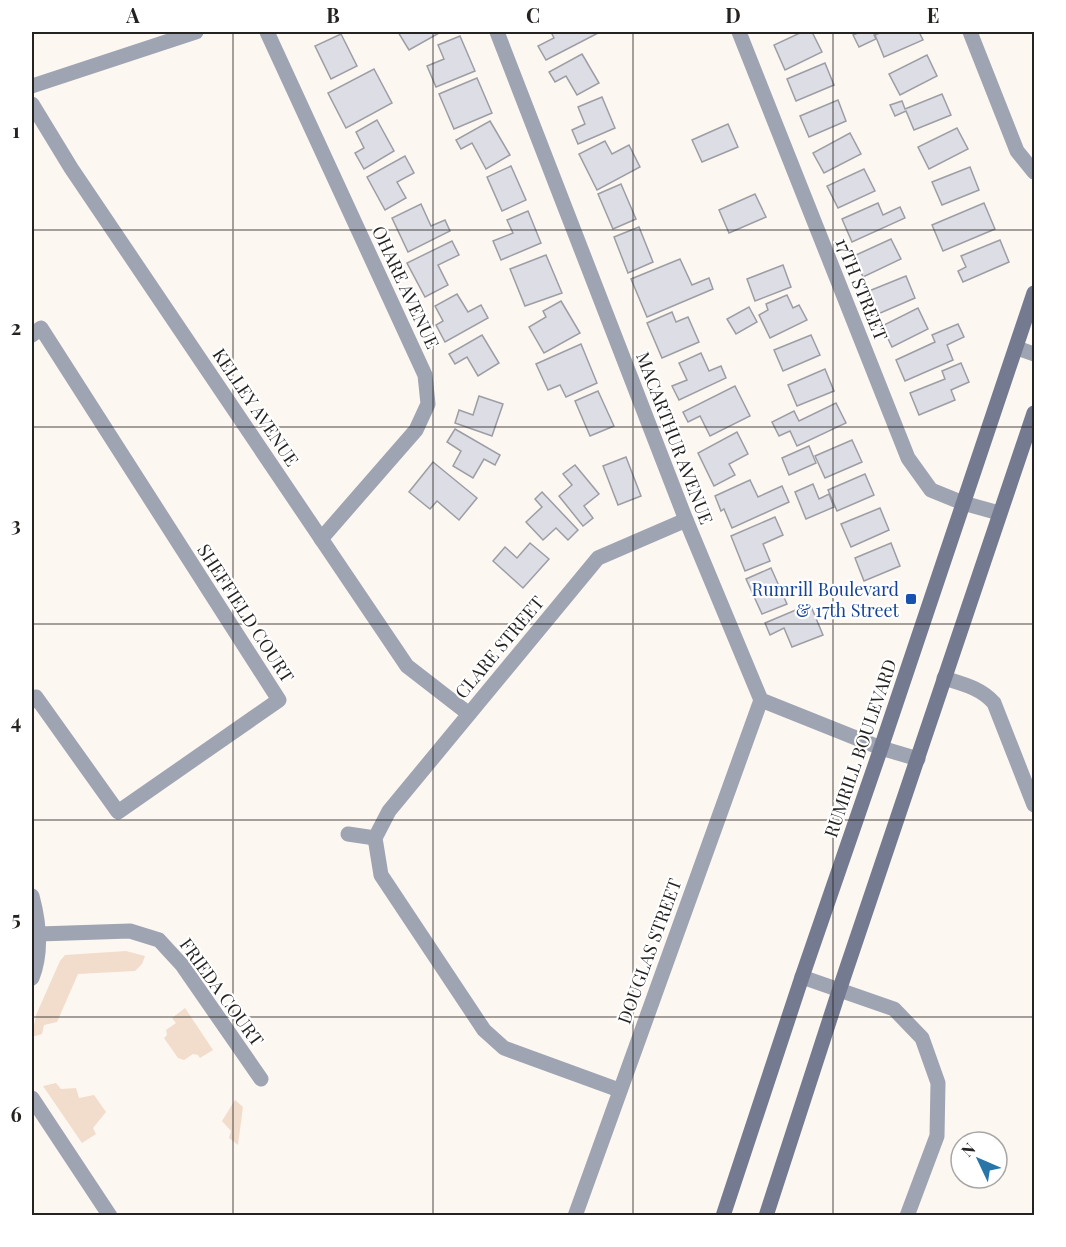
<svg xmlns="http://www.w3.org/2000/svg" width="1066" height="1247" font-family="'Playfair Display',serif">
<rect width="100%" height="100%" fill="#fdf7f2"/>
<!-- green -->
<g fill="#f2ddcc">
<path d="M126,951L145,956L142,964L135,971L78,974L57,1022L44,1025L42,1034L32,1037L36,1015L60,961L65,955Z"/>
<path d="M185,1008L213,1050L200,1058L198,1055L193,1054L184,1060L178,1058L164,1038L167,1035L166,1030L176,1023L172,1018Z"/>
<path d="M56,1083L61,1089L76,1088L79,1098L94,1095L106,1112L93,1128L96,1134L82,1143L43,1086Z"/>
<path d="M235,1100L243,1107L238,1145L229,1138L231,1131L222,1121Z"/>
</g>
<!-- building -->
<g fill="#dddee5" stroke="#9d9da4" stroke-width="1.5">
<path d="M398,32H441L409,50Z"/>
<path d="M551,32H600L546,60L538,46L554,38Z"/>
<path d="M802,32H812L822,52L785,70L774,45Z"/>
<path d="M860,32H877V33L874,35L876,39L859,47L853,35Z"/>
<path d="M882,32H919L923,40L884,57L875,35Z"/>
<path d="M341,34L357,66L331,79L315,46Z"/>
<path d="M460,36L475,71L436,87L427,66L444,59L438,45Z"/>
<path d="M582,54L599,83L577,95L566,76L555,82L549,72Z"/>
<path d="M927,55L937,76L900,95L889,74Z"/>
<path d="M825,63L834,85L796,101L787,79Z"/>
<path d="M374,69L392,103L346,128L328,93Z"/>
<path d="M477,78L492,113L454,129L439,94Z"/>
<path d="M942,94L951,115L914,130L906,111L895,116L890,105L902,101L905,109Z"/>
<path d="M602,97L615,128L578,144L572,130L585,124L578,107Z"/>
<path d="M838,100L846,121L809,137L800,116Z"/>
<path d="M377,120L394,151L364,169L355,153L364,148L356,132Z"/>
<path d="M490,121L510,155L486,169L472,143L461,149L456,140Z"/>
<path d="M728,124L738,147L702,162L692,140Z"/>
<path d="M957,128L968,149L929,169L918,147Z"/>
<path d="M850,133L861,154L824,173L813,153Z"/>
<path d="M605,141L612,154L629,145L640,167L597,190L579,154Z"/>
<path d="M405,156L414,173L397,182L406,198L385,210L367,177Z"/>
<path d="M511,166L526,200L502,211L487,177Z"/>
<path d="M970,167L979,190L942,205L932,182Z"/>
<path d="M864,169L875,191L838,208L827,186Z"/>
<path d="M621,184L636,219L613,229L598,194Z"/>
<path d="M755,194L766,217L729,233L719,210Z"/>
<path d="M878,203L883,215L900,207L905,218L852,242L842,219Z"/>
<path d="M984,203L995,229L943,251L932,225Z"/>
<path d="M421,204L431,226L445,220L450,231L408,252L392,218Z"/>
<path d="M528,211L541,243L501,260L493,241L513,233L507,220Z"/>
<path d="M639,227L653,262L628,273L614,237Z"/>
<path d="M891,239L901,259L863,277L854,256Z"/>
<path d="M1000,240L1009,262L963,282L958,271L966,267L961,256Z"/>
<path d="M452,241L459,255L438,265L448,285L425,297L407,263Z"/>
<path d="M546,255L562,293L525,306L510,269Z"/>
<path d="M680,259L692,285L709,278L713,289L647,317L631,279Z"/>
<path d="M783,265L791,287L755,301L747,279Z"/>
<path d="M906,276L915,298L878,314L869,291Z"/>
<path d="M457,294L468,312L481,305L488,318L445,342L436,325L443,321L435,306Z"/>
<path d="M787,295L793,308L799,305L807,320L770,338L759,315L768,310L766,304Z"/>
<path d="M561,301L580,333L544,353L529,327L546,317L543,311Z"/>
<path d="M749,307L757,322L736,334L727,319Z"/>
<path d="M918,308L928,329L892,347L882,326Z"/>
<path d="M672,312L676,322L688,317L699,342L662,358L647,323Z"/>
<path d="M958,324L964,337L947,345L953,360L905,381L896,360L935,342L932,335Z"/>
<path d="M482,335L499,363L478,376L467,357L455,364L449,354Z"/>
<path d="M811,335L820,355L783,371L774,350Z"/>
<path d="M581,344L597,383L566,397L560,385L548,390L536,364Z"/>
<path d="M701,353L709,371L721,366L726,378L679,400L672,386L687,380L679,363Z"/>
<path d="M961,363L969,382L951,390L955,400L919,415L910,393L945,379L942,371Z"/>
<path d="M825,369L834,391L797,406L788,385Z"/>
<path d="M735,386L750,416L710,436L700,416L688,422L683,412Z"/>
<path d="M598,391L614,426L590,436L575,401Z"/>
<path d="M479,396L503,404L492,436L455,423L459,410L473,415Z"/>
<path d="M836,403L846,423L797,446L790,431L779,436L772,422L794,411L799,421Z"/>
<path d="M455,429L500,455L495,465L484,459L473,478L453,466L461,451L447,442Z"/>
<path d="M737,432L748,454L729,464L735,475L714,486L698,453Z"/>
<path d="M852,440L862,462L825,478L815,456Z"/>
<path d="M809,446L816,463L789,475L782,458Z"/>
<path d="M626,457L641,496L618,505L603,466Z"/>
<path d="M433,462L477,498L459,520L437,501L430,509L409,492Z"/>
<path d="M575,465L599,494L584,506L593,518L583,526L559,496L572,485L563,474Z"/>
<path d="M865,474L874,495L837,511L828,490Z"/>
<path d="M750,480L758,497L782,486L789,502L732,528L724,509L721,511L715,496Z"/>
<path d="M813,484L819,499L829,494L834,507L806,519L795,492Z"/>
<path d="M542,492L578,530L568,540L556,528L543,540L526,522L542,507L535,499Z"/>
<path d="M880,508L889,530L851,547L841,524Z"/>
<path d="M775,517L783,535L763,544L770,561L745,571L731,536Z"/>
<path d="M530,543L549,559L523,588L493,561L505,547L517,558Z"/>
<path d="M891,543L900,566L864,581L855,558Z"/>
<path d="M771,568L787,604L762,614L746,579Z"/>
<path d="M810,604L823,635L792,647L784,628L770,635L765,623Z"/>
</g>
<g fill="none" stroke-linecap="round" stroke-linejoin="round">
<!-- street -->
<g stroke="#9ea4b2" stroke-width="15">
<path d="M267,32L425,375L428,404L416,430L321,539"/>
<path d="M497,32L686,520L761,700L881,748L918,759"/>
<path d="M739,32L908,458L931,490L963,503L999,513"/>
<path d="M970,32L1017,151L1034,172"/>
<path d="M32,86L196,32"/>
<path d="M32,104L71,168L407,666L469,714"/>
<path d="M32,335L41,328L279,700L118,812L36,697L32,701"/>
<path d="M1017,348L1034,354"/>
<path d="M944,678C963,684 981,688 994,703L1034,805"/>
<path d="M348,834L375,838"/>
<path d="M32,896C39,922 42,953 32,978"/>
<path d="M39,934L130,931L159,940L182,965L261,1079"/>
<path d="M802,977L894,1009L922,1038L938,1083L937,1136L907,1216"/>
<path d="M619,1090L504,1048L484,1030L381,875L375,838L389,811L598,558L686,520"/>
<path d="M32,1098L110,1216"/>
<path d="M575,1216L761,700"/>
</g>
<!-- secondary -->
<g stroke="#747b90" stroke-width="15">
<path d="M723,1216L802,977L881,748L1034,293"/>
<path d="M766,1216L839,991L1034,413"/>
</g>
</g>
<!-- grid -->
<path fill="none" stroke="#252321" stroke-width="1.5" stroke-opacity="0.55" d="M233,32V1216M433,32V1216M633,32V1216M833,32V1216M32,230H1034M32,427H1034M32,624H1034M32,820H1034M32,1017H1034"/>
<!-- markers -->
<rect fill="#1a4fb4" stroke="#fff" stroke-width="2" x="905" y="593" width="12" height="12" rx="3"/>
<g text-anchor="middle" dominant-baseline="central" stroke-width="4.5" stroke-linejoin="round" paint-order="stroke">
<!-- street labels -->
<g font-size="18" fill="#252321" stroke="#fff">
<text transform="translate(406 287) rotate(65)">OHARE AVENUE</text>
<text transform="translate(862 289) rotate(68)">17TH STREET</text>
<text transform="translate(256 407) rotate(56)">KELLEY AVENUE</text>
<text transform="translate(675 438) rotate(69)">MACARTHUR AVENUE</text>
<text transform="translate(246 613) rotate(57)">SHEFFIELD COURT</text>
<text transform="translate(499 647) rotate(-50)">CLARE STREET</text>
<text transform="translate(860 748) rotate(-71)">RUMRILL BOULEVARD</text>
<text transform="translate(649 951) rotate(-70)">DOUGLAS STREET</text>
<text transform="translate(222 992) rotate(54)">FRIEDA COURT</text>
</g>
<!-- transit labels -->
<g font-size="18" fill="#164399" stroke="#fff" text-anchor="end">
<text x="899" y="589">Rumrill Boulevard<tspan x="899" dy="21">&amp; 17th Street</tspan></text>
</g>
</g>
<!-- border -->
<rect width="1066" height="1247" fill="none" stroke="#ffffff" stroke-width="66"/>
<!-- north arrow -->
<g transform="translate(979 1160) rotate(314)"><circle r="28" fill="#ffffff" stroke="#a8a7a6" stroke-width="1.5"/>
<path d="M0-4.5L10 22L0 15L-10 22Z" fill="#2875a7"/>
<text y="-9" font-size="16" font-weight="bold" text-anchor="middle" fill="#252321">N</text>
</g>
<rect x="33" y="33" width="1000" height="1181" fill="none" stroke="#252321" stroke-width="2"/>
<g font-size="20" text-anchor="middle" font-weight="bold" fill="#252321">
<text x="133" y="23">A</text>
<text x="333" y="23">B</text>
<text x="533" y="23">C</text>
<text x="733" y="23">D</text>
<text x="933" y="23">E</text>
<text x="16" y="138">1</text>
<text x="16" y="335">2</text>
<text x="16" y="532">3</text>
<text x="16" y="729">4</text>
<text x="16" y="926">5</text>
<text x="16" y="1122">6</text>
</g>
</svg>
